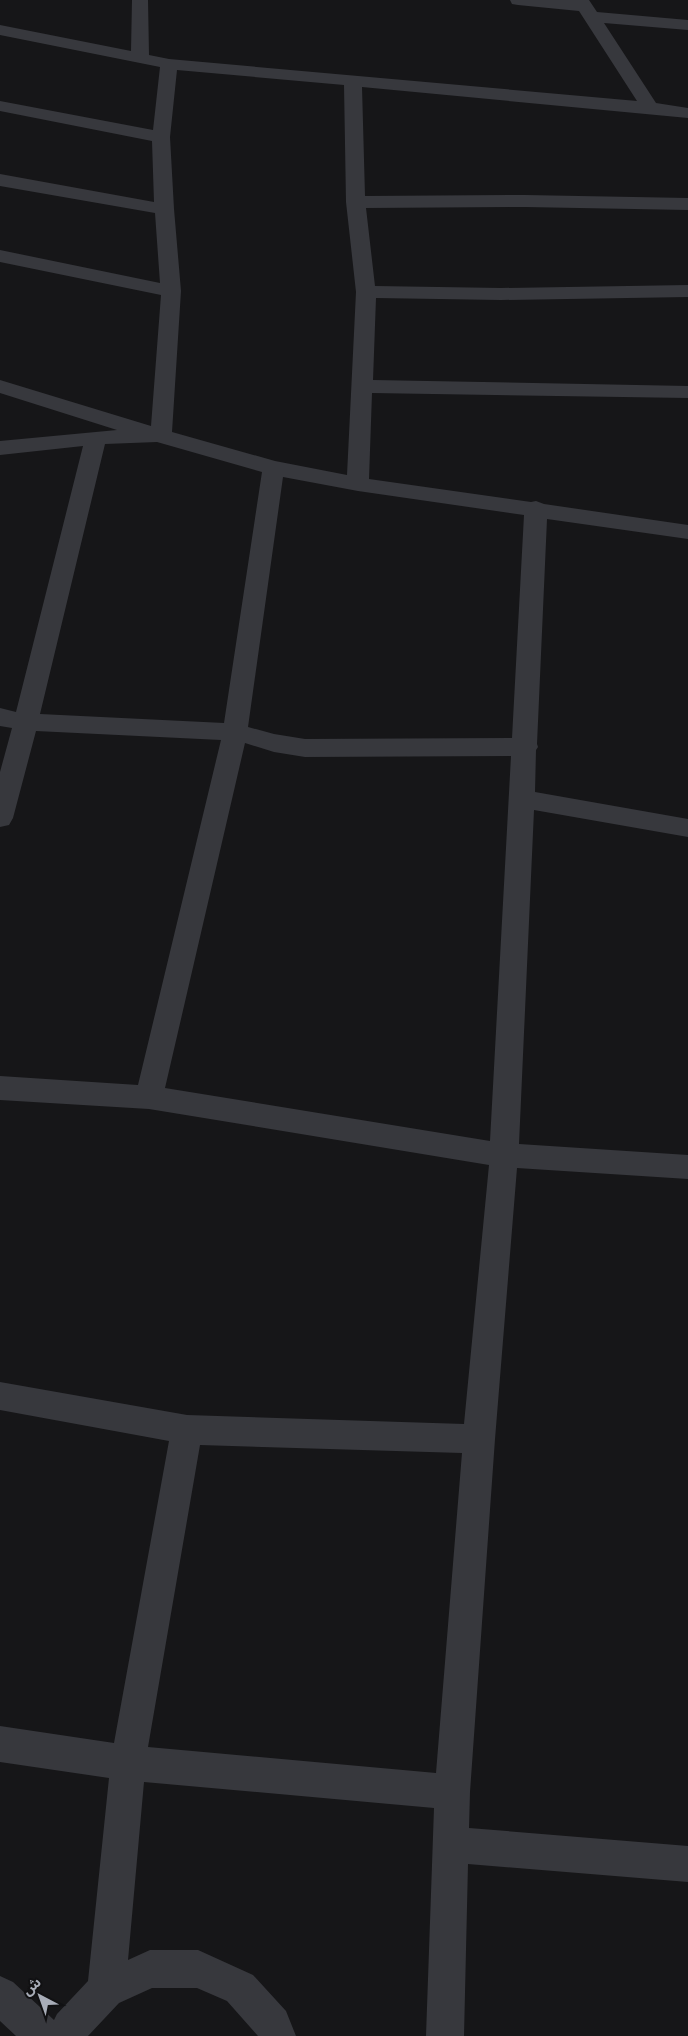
<svg xmlns="http://www.w3.org/2000/svg" width="688" height="2036" font-family="Figtree,'Noto Sans Arabic',sans-serif">
<rect width="100%" height="100%" fill="#161618"/>
<g fill="none" stroke-linecap="round" stroke-linejoin="round">
<!-- minor -->
<path fill="#37383d" fill-rule="evenodd" d="M132,0H148L149,55L169,59L637,101L579,11L518,5L512,4L510,0H589L597,12L688,20V30L604,23L656,103L688,108V118L362,87L365,196L525,195L688,198V210L525,207L366,208L375,286L501,288L688,285V297L501,300L376,298L373,380L688,386V398L372,393L369,479L531,502L536,501L544,504L688,525V539L547,519L537,744L538,747L536,750L535,792L688,819V837L534,810L519,1144L688,1155V1179L517,1168L495,1439L470,1792L469,1828L688,1846V1882L468,1864L464,2036H426L434,1808L144,1782L128,1960L150,1950H198L253,1975L286,2011L296,2036H258L227,2001L197,1988H152L119,2003L88,2036H16L0,2021V1976L13,1982L54,2020L57,2014L88,1981L109,1778L0,1762V1726L114,1743L169,1441L0,1410V1382L187,1415L464,1424L489,1165L149,1109L0,1100V1076L138,1085L221,740L36,731L13,818L9,825L0,827V772L12,728L0,726V708L16,712L83,446L0,455V441L117,430L0,393V380L151,426L161,295L0,262V250L160,283L155,213L0,186V174L154,202L152,141L0,111V101L153,130L160,67L0,35V25L131,51ZM177,70L344,85L346,202L356,292L347,475L275,461L172,432L181,291L174,209L170,137ZM157,442L262,472L224,723L40,714L105,444ZM283,477L358,491L524,515L512,738L305,739L274,734L248,727ZM245,743L274,752L305,757L511,756L490,1141L165,1088ZM200,1445L462,1453L436,1773L148,1747Z"/>
</g>
<!-- north arrow -->
<g transform="translate(40 1996) rotate(319)" stroke="#111113" stroke-width="4" paint-order="stroke">
<path d="M0-4L9 19L0 12L-9 19Z" fill="#a8adb8"/>
<text y="-8" font-size="14" font-weight="bold" text-anchor="middle" fill="#a8adb8">ش</text>
</g>
</svg>
